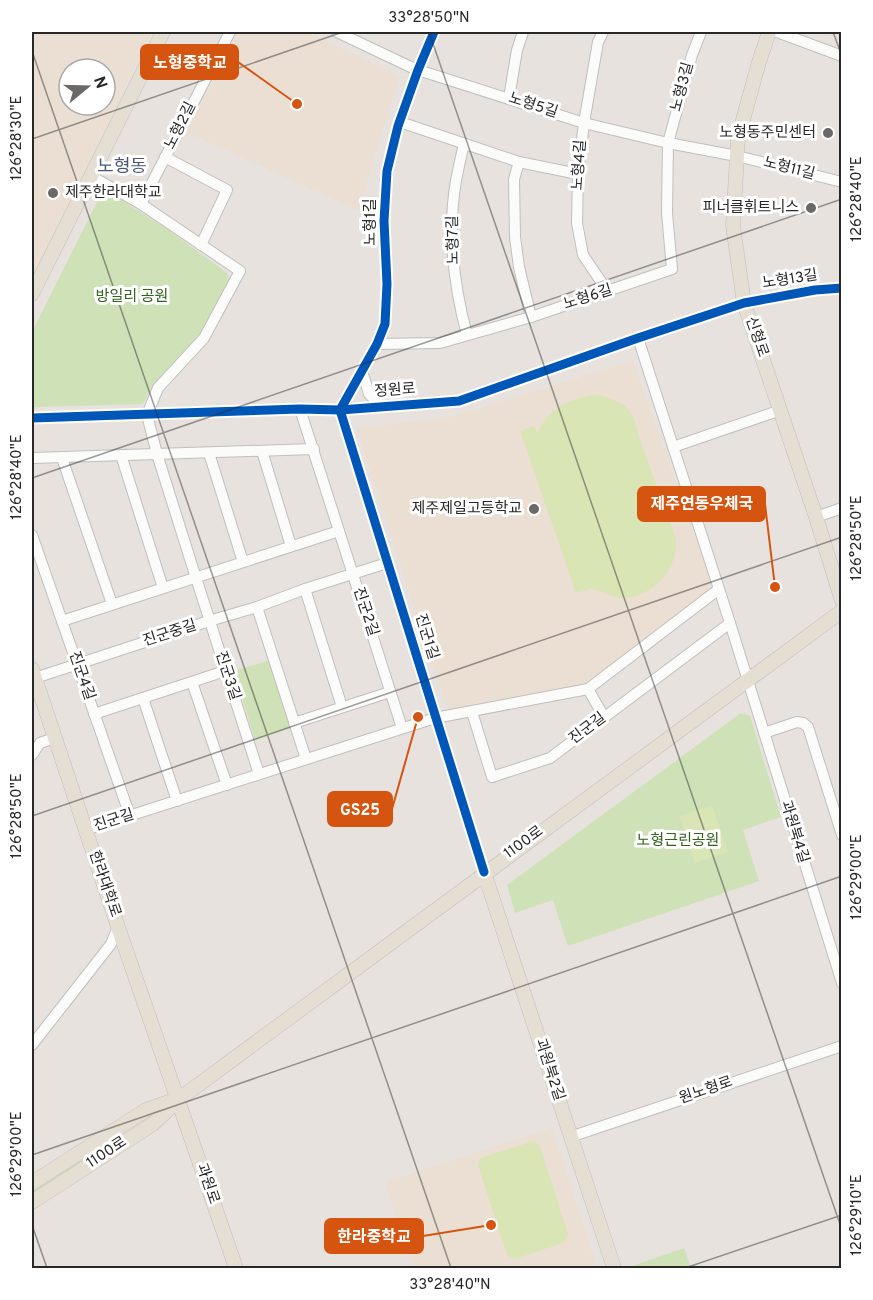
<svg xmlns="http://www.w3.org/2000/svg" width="873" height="1300" font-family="Overpass,'Noto Sans KR',sans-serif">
<rect width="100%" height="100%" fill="#e7e2de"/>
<!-- education -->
<g fill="#eadfd2" fill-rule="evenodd">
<path d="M32,32H152L32,282ZM69,69H105V105H69Z"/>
<path d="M238,32H306L401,76L378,144L359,211L186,132L220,69Z"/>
<path d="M633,361L714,590L583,688L449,713L356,428L447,418Z"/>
<path d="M552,1128L597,1268H414L385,1182Z"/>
</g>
<!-- green -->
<g fill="#cee1b7">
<path d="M110,193L167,229L227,273L230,283L202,331L151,389L143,404L32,407V332L100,196Z"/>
<path d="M270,660L291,728L255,740L234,671Z"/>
<path d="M741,713L750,716L781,817L743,830L759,881L568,946L553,900L515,913L507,885Z"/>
<path d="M100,1145L102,1149L32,1194V1189Z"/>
<path d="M684,1248L691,1268H631L630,1267Z"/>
</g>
<!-- pitch -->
<g fill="#dae5b5">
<path d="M596,394C625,403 633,406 639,437L676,539C679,569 652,598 622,598C611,598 600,588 590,589C586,590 580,592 576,593L520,431L534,426L537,433C553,405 565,401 596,394Z"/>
<path d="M712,805L728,852L695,863L679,816Z"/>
<path d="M534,1141L540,1146L568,1234L567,1238L563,1243L518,1258L514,1259L507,1255L478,1165L480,1159L483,1157Z"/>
</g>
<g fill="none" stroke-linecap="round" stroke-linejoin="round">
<!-- minor casing -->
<g stroke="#c0bfbf" stroke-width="12">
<g id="minor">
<path d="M337,32L415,69L584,123L668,143L737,156L842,182"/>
<path d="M434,32L418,70L398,126L387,171L384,221L387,284L385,324L377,344L340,410L484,872"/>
<path d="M603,32L598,42L584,123L578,174L577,223L583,255L608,292"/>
<path d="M777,32L842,56"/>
<path d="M509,98L517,50L523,32"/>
<path d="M400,122L519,162L578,174"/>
<path d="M464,144C461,157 458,169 456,181C447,232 454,286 467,335"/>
<path d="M165,157L227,190L201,245"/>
<path d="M519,162L514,179L515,237L519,267L531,317"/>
<path d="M91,176L141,204L240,271L204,338L158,388L147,415L157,454L196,578L259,774"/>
<path d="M141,204L230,32"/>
<path d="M638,338L730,623L842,983"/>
<path d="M377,344L440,343L531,317L672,269L667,213L668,143L692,55L701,32"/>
<path d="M362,371L369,394L382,407"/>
<path d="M300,409L402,728"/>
<path d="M32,418L300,409L340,410L459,401L638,338L744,303L815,290L842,288"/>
<path d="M673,447L781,410"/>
<path d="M262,451L291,546"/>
<path d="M209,453L243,562"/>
<path d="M121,455L163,588"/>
<path d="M32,458L314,449"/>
<path d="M62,458L112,604"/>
<path d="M816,517L842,508"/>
<path d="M32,535L130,816"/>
<path d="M305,589L342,707"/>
<path d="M257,607L306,759"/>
<path d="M62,621L339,531"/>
<path d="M35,678L209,621L257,607L305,589L387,563"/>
<path d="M192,682L227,785"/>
<path d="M588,689L604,717"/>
<path d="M143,698L177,801"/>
<path d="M472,712L492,777L550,758L730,623"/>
<path d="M94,714L225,671"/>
<path d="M294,723L390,692"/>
<path d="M764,733L797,722L803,723L808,727L842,835"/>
<path d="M32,755L40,743L54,738"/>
<path d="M85,830L435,718L588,689L719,589"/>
<path d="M32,1045L111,944L118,927"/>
<path d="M570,1137L842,1046"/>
</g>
</g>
<!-- major casing -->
<g stroke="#bfbdbc" stroke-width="15">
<g id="major">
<path d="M769,32L759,62L738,138L733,226L744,303L816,517L842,601"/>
<path d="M32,294L163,32"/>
<path d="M32,669L118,927L236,1268"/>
<path d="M484,872L614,1268"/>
<path d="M32,1183L146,1110L174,1100"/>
<path d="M32,1202L153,1124L179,1099L842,611"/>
</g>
</g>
<!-- minor -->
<use href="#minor" stroke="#fbfbfa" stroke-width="10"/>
<!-- major -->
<use href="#major" stroke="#e5dfd3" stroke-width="14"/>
<!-- cycleway casing -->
<g stroke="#fff" stroke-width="13">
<g id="cycleway">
<path d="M434,32L418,70L398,126L387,171L384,221L387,284L385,324L377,344L340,410L484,872"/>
<path d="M32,418L300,409L340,410L459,401L638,338L744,303L815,290L842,288"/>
</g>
</g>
<!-- cycleway -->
<use href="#cycleway" stroke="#0057b8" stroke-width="9"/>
</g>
<!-- ticks -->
<path fill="none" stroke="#282828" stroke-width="1.5" stroke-opacity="0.45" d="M429,32L842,1230M833,32L842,56M32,51L451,1268M32,139L343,32M32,478L842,199M32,816L842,537M32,1155L842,876M32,1225L47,1268M685,1268L842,1215"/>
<!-- markers -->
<g fill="#6b6968" stroke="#fff" stroke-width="2">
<circle cx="828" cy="133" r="6"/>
<circle cx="53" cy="193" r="6"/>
<circle cx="811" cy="208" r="6"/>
<circle cx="534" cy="509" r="6"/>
</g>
<g text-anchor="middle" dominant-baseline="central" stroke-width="6" stroke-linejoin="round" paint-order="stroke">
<!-- street labels -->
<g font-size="15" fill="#282828" stroke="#fff">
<text transform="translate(683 87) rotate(-75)">노형3길</text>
<text transform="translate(533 106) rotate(18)">노형5길</text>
<text transform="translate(181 126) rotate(-63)">노형2길</text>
<text transform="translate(580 165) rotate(-86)">노형4길</text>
<text transform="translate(789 169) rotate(14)">노형11길</text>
<text transform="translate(371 222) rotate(-90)">노형1길</text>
<text transform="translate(454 240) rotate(-91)">노형7길</text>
<text transform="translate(790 280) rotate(-9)">노형13길</text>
<text transform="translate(588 298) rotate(-18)">노형6길</text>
<text transform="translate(756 337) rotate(71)">신형로</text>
<text transform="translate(395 391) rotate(-4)">정원로</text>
<text transform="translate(365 612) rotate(72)">진군2길</text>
<text transform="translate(170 634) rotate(-18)">진군중길</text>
<text transform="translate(426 637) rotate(73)">진군1길</text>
<text transform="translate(81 676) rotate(71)">진군4길</text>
<text transform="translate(227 676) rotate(72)">진군3길</text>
<text transform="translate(588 729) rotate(-37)">진군길</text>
<text transform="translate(114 821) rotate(-18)">진군길</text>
<text transform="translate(794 832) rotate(73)">과원북4길</text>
<text transform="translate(524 843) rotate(-36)">1100로</text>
<text transform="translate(104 884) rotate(71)">한라대학로</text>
<text transform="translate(549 1070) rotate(72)">과원북2길</text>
<text transform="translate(706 1091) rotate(-19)">원노형로</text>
<text transform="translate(107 1153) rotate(-33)">1100로</text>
<text transform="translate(207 1184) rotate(71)">과원로</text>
</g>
<!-- poi labels -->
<g font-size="15" fill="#282828" stroke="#fff" text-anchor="end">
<text x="816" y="133">노형동주민센터</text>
<text x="65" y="193" text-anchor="start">제주한라대학교</text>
<text x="799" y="208">피너클휘트니스</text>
<text x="522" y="509">제주제일고등학교</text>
</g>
<!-- park labels -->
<g font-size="15" fill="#33631b" stroke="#fff">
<text x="132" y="297">방일리 공원</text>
<text x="678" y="841">노형근린공원</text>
</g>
<!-- quarter labels -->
<g font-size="18" fill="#4a5877" stroke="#fff">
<text x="122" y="167">노형동</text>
</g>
</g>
<!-- callouts -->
<path fill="none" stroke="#d5540f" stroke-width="2" d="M297 104L238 62M775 587L765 504M418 717L392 809M491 1225L423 1236"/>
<g fill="#d5540f" stroke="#fff" stroke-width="2">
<circle cx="297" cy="104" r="6"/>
<circle cx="775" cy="587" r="6"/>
<circle cx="418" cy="717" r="6"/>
<circle cx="491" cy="1225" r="6"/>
</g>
<g fill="#d5540f" stroke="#d5540f" stroke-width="2">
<rect x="141" y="45" width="97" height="34" rx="6"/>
<rect x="638" y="487" width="127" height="34" rx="6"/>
<rect x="328" y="792" width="64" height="34" rx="6"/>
<rect x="325" y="1219" width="98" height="34" rx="6"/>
</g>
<g font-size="16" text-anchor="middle" font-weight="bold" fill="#fff">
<text x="190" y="68">노형중학교</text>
<text x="702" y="509">제주연동우체국</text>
<text x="360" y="815">GS25</text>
<text x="374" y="1242">한라중학교</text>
</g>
<!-- border -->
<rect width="873" height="1300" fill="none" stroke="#ffffff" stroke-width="66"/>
<!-- north arrow -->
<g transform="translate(87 87) rotate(71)"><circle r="28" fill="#ffffff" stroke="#a9a9a9" stroke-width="1.5"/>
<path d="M0-4.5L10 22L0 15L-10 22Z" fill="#6b6968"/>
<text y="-9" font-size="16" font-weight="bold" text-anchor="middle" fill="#282828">N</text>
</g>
<rect x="33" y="33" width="807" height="1234" fill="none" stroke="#282828" stroke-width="2"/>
<g font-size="15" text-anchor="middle" fill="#282828">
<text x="429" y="22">33°28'50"N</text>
<text transform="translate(16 138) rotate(-90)" y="5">126°28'30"E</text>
<text transform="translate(856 199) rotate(-90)" y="5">126°28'40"E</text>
<text transform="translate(16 477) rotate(-90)" y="5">126°28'40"E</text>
<text transform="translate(856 538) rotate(-90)" y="5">126°28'50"E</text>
<text transform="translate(16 816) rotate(-90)" y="5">126°28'50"E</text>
<text transform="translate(856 877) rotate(-90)" y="5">126°29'00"E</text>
<text transform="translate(16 1154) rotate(-90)" y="5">126°29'00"E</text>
<text transform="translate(856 1215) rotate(-90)" y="5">126°29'10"E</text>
<text x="450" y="1289">33°28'40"N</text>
</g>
</svg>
